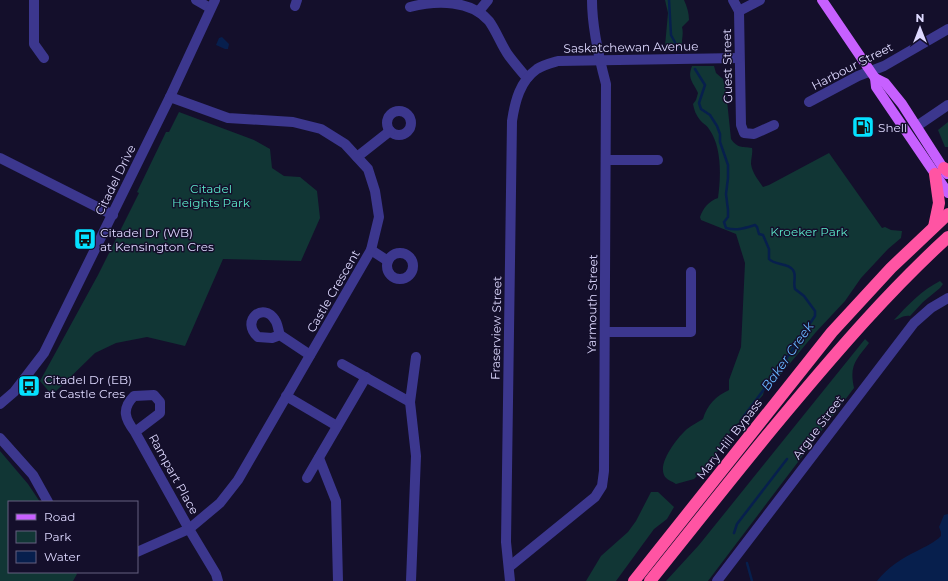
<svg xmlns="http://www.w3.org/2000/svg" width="948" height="581" font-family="Montserrat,sans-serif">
<rect width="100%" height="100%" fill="#140f2b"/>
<!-- green -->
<g fill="#113635">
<path d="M665,0H684C687,7 689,13 689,20L682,27C684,34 681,41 682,48L667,49L665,46L668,13Z"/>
<path d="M692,66H714L716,73L723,79L726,91L731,139C738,149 742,146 752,148C753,153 751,158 751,164C752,172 758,180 763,187L769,185L829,153L882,228L885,227L891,230L902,231L901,238L888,249L861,278L845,301L816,332L777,379L765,386L763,395L723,441L715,456L705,468L694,479L676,484C672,481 666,480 664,475C658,462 678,437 687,429C692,425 698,422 703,419C707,405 716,396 729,390V380L741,347L745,263L736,234L701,220L700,217C703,208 709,201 718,198C721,176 722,147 709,129C707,125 703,124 700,120C696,115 694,110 693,104L696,100L698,93C693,82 687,79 692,66Z"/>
<path d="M179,112L254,140L270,149L272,168L284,176L300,177L317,191L320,218L301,261L223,259L185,346L147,337L116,343L95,353L52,395L40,381L98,275L139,193L137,192L166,132H169Z"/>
<path d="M948,122V147H945L938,130Z"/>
<path d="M940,281L943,284L940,288L923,302L910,316C903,315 900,319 894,320C908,305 922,290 940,281Z"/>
<path d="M865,339L869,343C856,360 849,365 854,388L708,581H666L699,545Z"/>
<path d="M0,451L28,484L40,502H9V572H75L77,574L73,581H0Z"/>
<path d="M651,492H658L674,507L667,519L654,529L616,581H586L601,556L628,532L636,521Z"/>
</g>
<!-- water -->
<g fill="#071f4d">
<path d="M222,37L229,44L228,49H225L216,45L219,38Z"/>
<path d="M948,514V581H877C888,567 902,558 917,551C926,546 934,543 941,536V532L939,527L944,515Z"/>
</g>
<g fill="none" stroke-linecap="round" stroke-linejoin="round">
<!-- stream -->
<g stroke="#071f4d" stroke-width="2.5">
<path d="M669,0L671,35L678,48"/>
<path d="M695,69L705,85L699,103L701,109L710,115L717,126L720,134V142L728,165V178L726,194L728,210V217L724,222L726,228C737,231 745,228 755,225L757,227L759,234L763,235L769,249V259C775,266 790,262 794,272C796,277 793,283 795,289L804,296L815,311V316L780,368L741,420"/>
<path d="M734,533L737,524L787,459"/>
<path d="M747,563L752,581"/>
</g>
<!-- minor -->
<g stroke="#3c378e" stroke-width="10">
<path d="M34,0V44L44,58"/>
<path d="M196,0L210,8"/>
<path d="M733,0L739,11L741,125L744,133L754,134L774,125"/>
<path d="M295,6L297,0"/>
<path d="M410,7C437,0 471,0 489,21C497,32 501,45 509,56C515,64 521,71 527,78"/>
<path d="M479,11L488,0"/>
<path d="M739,11L760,0"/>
<path d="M809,102L858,76L884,66L948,29"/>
<circle cx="399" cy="123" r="12"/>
<path d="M917,126L948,105"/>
<path d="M357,157L390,131"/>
<path d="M0,158L113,215"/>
<path d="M606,160H658"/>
<path d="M371,250L388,261"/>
<circle cx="400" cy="266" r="13"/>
<path d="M605,332H691V272"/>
<path d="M280,335L272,338L258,337C240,321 263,301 275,320C278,324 278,330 280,335L310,355"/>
<path d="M342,364L410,402"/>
<path d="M286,396L337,426"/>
<path d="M0,404L14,392L44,353L170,97L215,0"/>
<path d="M135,432C125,419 121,409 134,396L154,395L160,402V413L135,432L189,529L216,574L218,581"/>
<path d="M0,438L33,475L48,502"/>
<path d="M319,458L336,501L338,581"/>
<path d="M307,478L366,377"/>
<path d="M137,552L189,529L220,503L238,480L371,250L379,217L375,191L368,169L345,144L321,129L293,122L228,118L170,97"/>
<path d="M509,567L595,497L602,486L604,471L606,84C599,58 592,28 592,0"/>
<path d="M411,581L416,456L410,402L416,357"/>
<path d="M510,581L506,542L512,121C515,101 520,81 537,69C543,65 551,63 558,61L739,58"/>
<path d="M717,581L914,323L931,308L948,298"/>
</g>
<!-- major -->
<g stroke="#c760ff" stroke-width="10">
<path d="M822,0L875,78L876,87L948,193"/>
<path d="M875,78L885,83L902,104L947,174"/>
</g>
<!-- highway -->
<g stroke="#ff54a3" stroke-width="12">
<path d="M944,168L948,171"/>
<path d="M934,227L939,203L935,174"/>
<path d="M634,581L832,332L891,268L948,214"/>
<path d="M650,581C696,524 741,466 788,410C839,349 890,290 948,237"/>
</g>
</g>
<!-- icons -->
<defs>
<g id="fuel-square" transform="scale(1.15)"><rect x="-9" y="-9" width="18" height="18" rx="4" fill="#05e1ff" stroke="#140f2b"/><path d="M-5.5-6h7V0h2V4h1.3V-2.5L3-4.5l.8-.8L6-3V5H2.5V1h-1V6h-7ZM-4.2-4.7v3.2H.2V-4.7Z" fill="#111"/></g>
<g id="bus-square" transform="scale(1.15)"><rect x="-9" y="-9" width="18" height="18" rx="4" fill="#05e1ff" stroke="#140f2b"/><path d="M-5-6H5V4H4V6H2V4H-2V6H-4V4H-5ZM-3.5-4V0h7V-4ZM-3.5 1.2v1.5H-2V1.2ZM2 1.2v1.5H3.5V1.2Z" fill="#111"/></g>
</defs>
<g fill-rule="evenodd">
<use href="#fuel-square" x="863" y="127"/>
<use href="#bus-square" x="85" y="239"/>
<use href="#bus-square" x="29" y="386"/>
</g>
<g text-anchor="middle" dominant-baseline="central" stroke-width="3" stroke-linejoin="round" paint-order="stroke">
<!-- street labels -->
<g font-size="12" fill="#ded9ff" stroke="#140f2b">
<text transform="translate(631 47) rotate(-1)">Saskatchewan Avenue</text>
<text transform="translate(727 66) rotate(-91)">Guest Street</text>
<text transform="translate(852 66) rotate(-27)">Harbour Street</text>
<text transform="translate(115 180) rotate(-64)">Citadel Drive</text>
<text transform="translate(333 291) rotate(-60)">Castle Crescent</text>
<text transform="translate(592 304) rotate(-89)">Yarmouth Street</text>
<text transform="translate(496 328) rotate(-89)">Fraserview Street</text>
<text transform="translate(818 427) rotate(-53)">Argue Street</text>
<text transform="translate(729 439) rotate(-52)">Mary Hill Bypass</text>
<text transform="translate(174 474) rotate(61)">Rampart Place</text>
</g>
<!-- poi labels -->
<g font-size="12" fill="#ded9ff" stroke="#140f2b" text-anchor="start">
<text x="878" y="127">Shell</text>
<text x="100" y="232">Citadel Dr (WB)<tspan x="100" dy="14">at Kensington Cres</tspan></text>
<text x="44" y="379">Citadel Dr (EB)<tspan x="44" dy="14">at Castle Cres</tspan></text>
</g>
<!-- park labels -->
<g font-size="12" fill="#5be9c9" stroke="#140f2b">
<text x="211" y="188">Citadel<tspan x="211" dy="14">Heights Park</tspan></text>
<text x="809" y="231">Kroeker Park</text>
</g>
<!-- water labels -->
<g font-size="13" font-style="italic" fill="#67b6ff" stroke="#140f2b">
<text transform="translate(787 356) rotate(-55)">Baker Creek</text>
</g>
</g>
<!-- legend -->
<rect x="8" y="501" width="130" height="72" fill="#140f2b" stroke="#656080"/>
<rect x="16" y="514" width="20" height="6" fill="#c760ff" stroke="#656080"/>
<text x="44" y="521" font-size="12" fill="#ded9ff">Road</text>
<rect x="16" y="531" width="20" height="12" fill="#113635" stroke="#656080"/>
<text x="44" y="541" font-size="12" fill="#ded9ff">Park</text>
<rect x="16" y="551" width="20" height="12" fill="#071f4d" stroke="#656080"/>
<text x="44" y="561" font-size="12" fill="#ded9ff">Water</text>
<!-- north arrow -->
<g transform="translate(920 28)" stroke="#140f2b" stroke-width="3" paint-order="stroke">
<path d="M0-3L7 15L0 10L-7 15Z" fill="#ded9ff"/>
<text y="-6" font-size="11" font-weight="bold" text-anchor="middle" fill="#ded9ff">N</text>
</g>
</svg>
